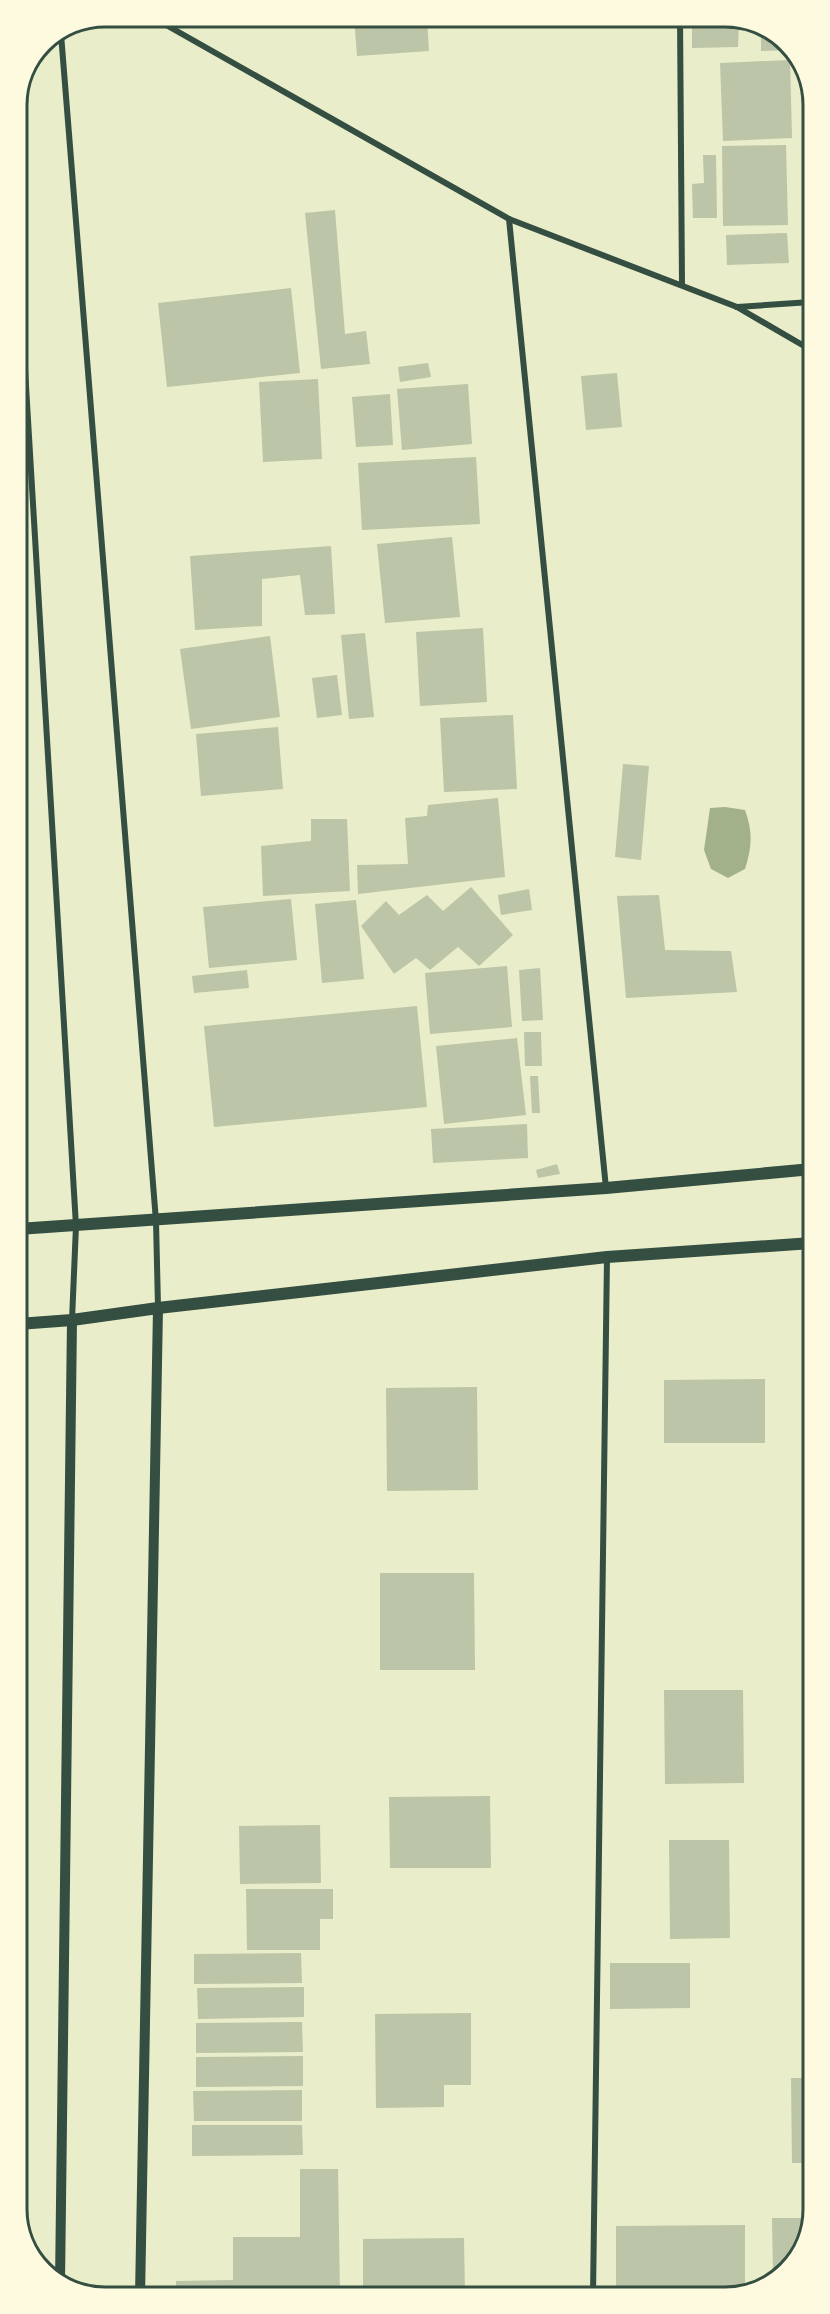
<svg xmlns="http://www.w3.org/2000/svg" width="830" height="2314" font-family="'DM Sans',sans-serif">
<rect width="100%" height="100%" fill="#e9edc9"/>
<!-- water -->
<path fill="#a3b18a" d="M725,807L745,810C753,832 752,847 745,869L728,878L711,869L704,850L710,808Z"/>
<!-- building -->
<g fill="#bcc5a7">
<path d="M354,17H427L429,51L357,56Z"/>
<path d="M692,17H732L743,22H739L738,47L692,48Z"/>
<path d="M761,29L783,38L791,50L761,51Z"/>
<path d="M790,60L792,138L723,141L720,63Z"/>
<path d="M786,145L788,225L723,226L722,146Z"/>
<path d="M805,146H810L811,231H807Z"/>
<path d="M703,155H716L717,218H693L692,184L704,183Z"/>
<path d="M335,210L345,334L366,331L370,364L321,369L305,213Z"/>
<path d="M787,233L789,263L727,265L726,235Z"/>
<path d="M291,288L300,373L167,387L158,303Z"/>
<path d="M428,363L431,377L400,382L398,367Z"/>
<path d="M617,373L622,427L586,430L581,376Z"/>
<path d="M318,379L322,459L263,462L259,382Z"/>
<path d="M468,384L472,444L402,450L397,389Z"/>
<path d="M390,394L393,445L356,447L352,397Z"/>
<path d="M476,457L480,524L362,530L358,463Z"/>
<path d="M452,537L460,617L385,623L377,544Z"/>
<path d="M331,546L335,614L305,615L300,575L262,579V626L195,630L190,556Z"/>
<path d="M483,628L487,702L420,706L416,632Z"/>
<path d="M365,633L374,717L349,719L341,635Z"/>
<path d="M270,636L280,717L191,729L180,649Z"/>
<path d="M337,675L342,715L317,718L312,678Z"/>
<path d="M513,715L517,789L444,792L440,718Z"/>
<path d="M278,727L283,789L201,796L196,734Z"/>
<path d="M623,764L649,766L641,860L615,857Z"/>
<path d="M498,798L505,877L358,894L357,865L408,864L405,818L427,816L428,805Z"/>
<path d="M311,819H347L350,891L263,896L261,846L311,841Z"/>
<path d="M471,887L513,935L479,966L458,947L430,970L416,958L394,974L361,926L386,901L399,915L427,895L443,911Z"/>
<path d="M529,889L532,910L501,915L498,895Z"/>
<path d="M659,895L665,950L731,951L737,992L626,998L617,896Z"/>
<path d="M291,899L297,960L209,968L203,907Z"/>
<path d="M356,900L364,979L322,983L315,904Z"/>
<path d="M507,966L512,1027L430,1034L425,973Z"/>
<path d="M540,968L543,1020L522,1021L519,970Z"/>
<path d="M247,970L249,988L194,993L192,976Z"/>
<path d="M417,1006L427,1107L214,1127L204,1026Z"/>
<path d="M524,1032H541L542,1066H525Z"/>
<path d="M517,1038L526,1115L444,1124L436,1046Z"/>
<path d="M530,1076H538L540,1113H532Z"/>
<path d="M527,1124L528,1158L433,1163L431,1129Z"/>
<path d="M557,1164L560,1174L538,1178L536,1170Z"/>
<path d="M765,1379V1443H664V1380Z"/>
<path d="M477,1387L478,1490L387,1491L386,1388Z"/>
<path d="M380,1573H474L475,1670H380Z"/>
<path d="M664,1690H743L744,1783L665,1784Z"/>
<path d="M803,1697H813V1807H804Z"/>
<path d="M490,1796L491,1868H390L389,1797Z"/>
<path d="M320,1825L321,1883L240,1884L239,1826Z"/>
<path d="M669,1840H729L730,1938L670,1939Z"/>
<path d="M246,1889H333V1919H320V1950H247Z"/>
<path d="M301,1953L302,1983L194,1984V1954Z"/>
<path d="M610,1963H690V2008L610,2009Z"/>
<path d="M304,1987V2017L198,2019L197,1988Z"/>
<path d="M471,2013V2085H444V2107L376,2108L375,2014Z"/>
<path d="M302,2022L303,2052L196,2053V2023Z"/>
<path d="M303,2056V2086L196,2087V2057Z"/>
<path d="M791,2078H813V2163H792Z"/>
<path d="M302,2090V2121H194L193,2091Z"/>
<path d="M192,2125H302L303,2155L192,2156Z"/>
<path d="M300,2169H338L340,2296L176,2297V2281L233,2280V2237H300Z"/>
<path d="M772,2218H811L795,2263L773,2278Z"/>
<path d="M745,2225V2294L616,2295V2226Z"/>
<path d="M464,2238L465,2296H363V2239Z"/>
</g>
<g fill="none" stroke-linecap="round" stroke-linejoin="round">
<!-- minor -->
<g stroke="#344e41" stroke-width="6">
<path d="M152,17L509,219L737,307L811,350"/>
<path d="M680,17L682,284"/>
<path d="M61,34L156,1221L158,1307"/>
<path d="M509,219L606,1188"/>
<path d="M17,235L76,1226L72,1320"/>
<path d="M737,307L811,302"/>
<path d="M593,2295L607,1257"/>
</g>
<!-- tertiary -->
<g stroke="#344e41" stroke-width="10">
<path d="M60,2283L72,1320"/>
<path d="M140,2297L158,1308"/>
</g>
<!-- secondary -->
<g stroke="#344e41" stroke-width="12">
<path d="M18,1229L606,1188L812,1169"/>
<path d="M18,1324L72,1320L158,1308L607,1257L812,1243"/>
</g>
</g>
<!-- crop -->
<path d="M0 0H830V2314H0ZM105 27H725A78 78 0 0 1 803 105V2209A78 78 0 0 1 725 2287H105A78 78 0 0 1 27 2209V105A78 78 0 0 1 105 27Z" fill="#fefae0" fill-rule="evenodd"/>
<path fill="none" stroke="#344e41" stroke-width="3" d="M105 27H725A78 78 0 0 1 803 105V2209A78 78 0 0 1 725 2287H105A78 78 0 0 1 27 2209V105A78 78 0 0 1 105 27Z"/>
</svg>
